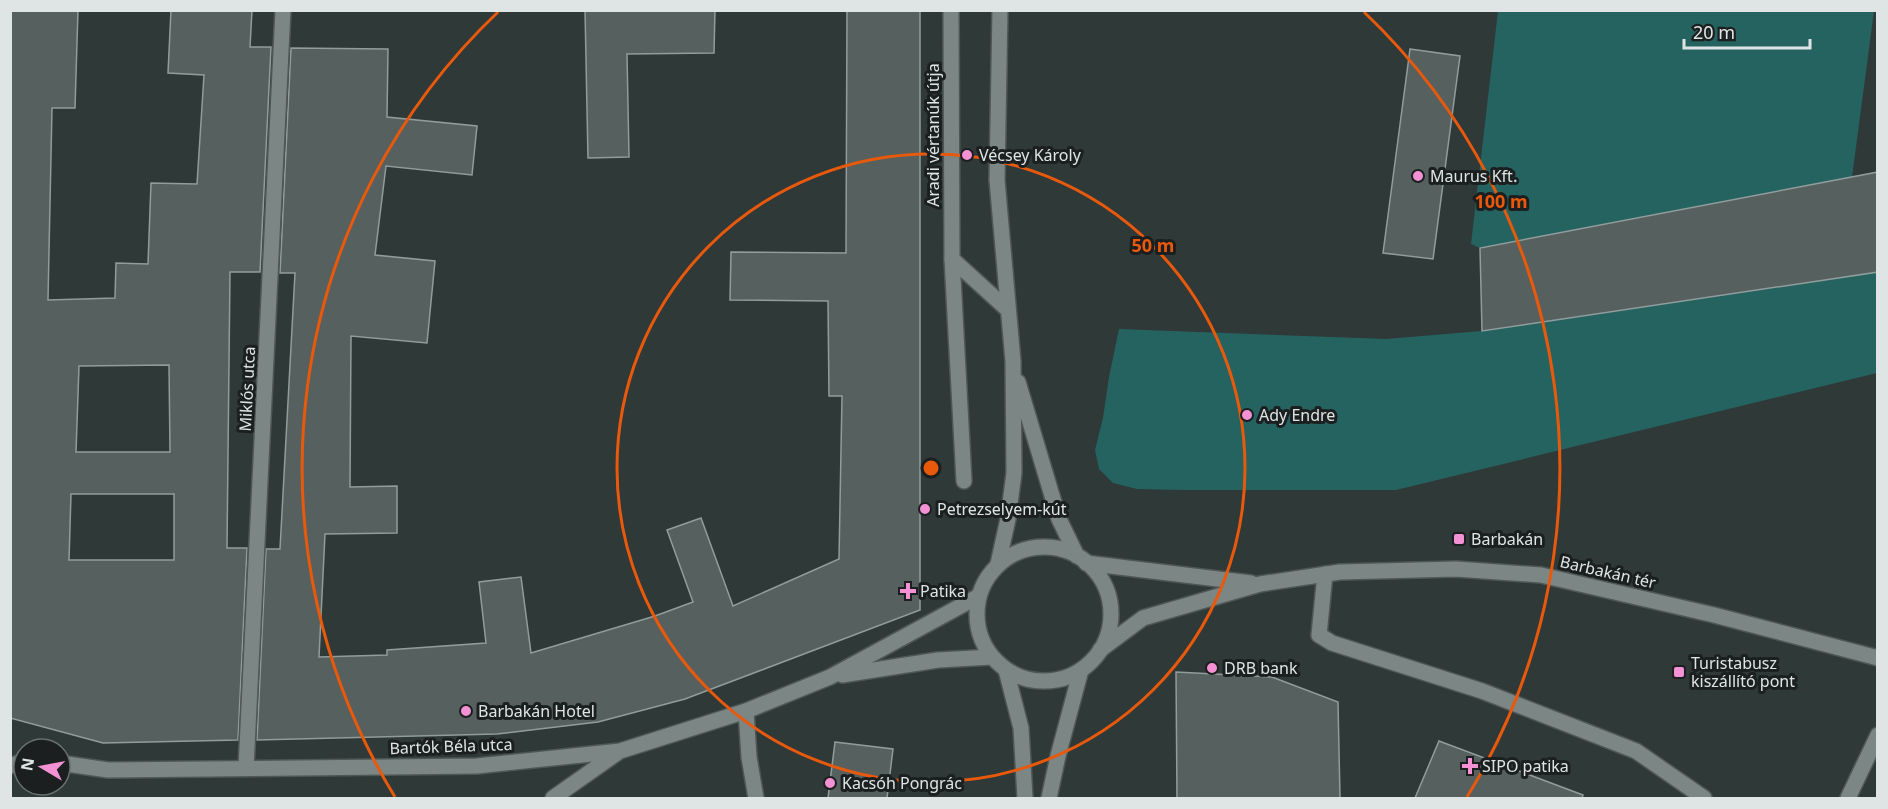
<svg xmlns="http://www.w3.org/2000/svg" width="1888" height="809" font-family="'Noto Sans',sans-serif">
<rect width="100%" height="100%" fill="#2f3938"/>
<!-- green -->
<g fill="#256360">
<path d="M1498,11H1874L1852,177L1480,248L1471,244Z"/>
<path d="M1877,272V373L1396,490H1184L1137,489L1113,483L1099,469L1095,450L1103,418L1109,377L1119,329L1386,339L1482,331Z"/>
</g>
<!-- building -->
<g fill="#56605f" stroke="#919d9c" stroke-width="1.5" fill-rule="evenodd">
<path d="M10,10H78L75,108H52L48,300L115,298L116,263L148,264L151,183L197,184L204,75L168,73L171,10H252L250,47H271L260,272H230L227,548H247L238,740L103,743L10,718ZM169,365L170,452H76L79,366ZM71,494H174V560H69Z"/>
<path d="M585,10H715L714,53L627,54L629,157L588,158Z"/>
<path d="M847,10H920V610L685,699L598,722L497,734L257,740L266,549H280L295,273H280L291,48L388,49L387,117L477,126L472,175L386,166L375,255L435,261L427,343L351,336L350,487L397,486V533L325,534L319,657L387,655V650L486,643L479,582L521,577L531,653L655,616L693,602L667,530L701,518L733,606L839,559L842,396H829L828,301L730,300L731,252L846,253Z"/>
<path d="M1410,49L1460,56L1433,259L1383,253Z"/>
<path d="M1878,172V272L1482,331L1480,248Z"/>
<path d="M1176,672L1272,677L1338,702L1340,798H1177Z"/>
<path d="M1439,741L1583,795L1582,798H1415Z"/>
<path d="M835,742L893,749L887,798H828Z"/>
</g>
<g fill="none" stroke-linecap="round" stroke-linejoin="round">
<!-- minor casing -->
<g stroke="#4f5756" stroke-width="18">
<g id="minor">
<path d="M951,10L952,259L964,481"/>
<path d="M952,259L1007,309"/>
<path d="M1018,382L1059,519L1077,556"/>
<circle cx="1044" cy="614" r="67"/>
<path d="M1086,563L1251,583"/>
<path d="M998,564L1008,519L1014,473L1013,361L997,180L1000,10"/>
<path d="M1325,574L1319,635L1332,643L1482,691L1636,751L1704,798"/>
<path d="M1100,650L1143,618L1260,584L1340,572L1456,569L1541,575L1714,615L1878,658"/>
<path d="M1006,670L1021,728L1025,798"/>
<path d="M842,675L938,660L992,657"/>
<path d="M746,711L749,757L756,798"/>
<path d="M60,763L108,770L477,766L620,751L746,711L830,677L979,596"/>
<path d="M10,766L24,761"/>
<path d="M246,768L283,10"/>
<path d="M553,798L617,753"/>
<path d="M1049,798L1058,756L1081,670"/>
<path d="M1848,798L1878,735"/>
</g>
</g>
<!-- minor -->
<use href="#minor" stroke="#7b8685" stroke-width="15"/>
</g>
<!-- distance rings -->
<g fill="none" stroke="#e8590c" stroke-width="3">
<circle cx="931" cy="468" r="314"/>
<path d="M395 797A629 629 0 0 1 498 12M1364 12A629 629 0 0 1 1467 797"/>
</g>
<!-- markers -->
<g fill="#f491d4" stroke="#1b1f1f" stroke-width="2">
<circle cx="967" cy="155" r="6"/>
<circle cx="1418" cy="176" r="6"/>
<circle cx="1247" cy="415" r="6"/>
<circle cx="925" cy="509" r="6"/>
<rect x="1453" y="533" width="12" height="12" rx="3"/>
<path d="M905 582h6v6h6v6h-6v6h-6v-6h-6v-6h6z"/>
<circle cx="1212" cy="668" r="6"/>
<rect x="1673" y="666" width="12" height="12" rx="3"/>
<circle cx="466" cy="711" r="6"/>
<path d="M1467 757h6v6h6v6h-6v6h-6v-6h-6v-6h6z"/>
<circle cx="830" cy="783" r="6"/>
</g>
<g text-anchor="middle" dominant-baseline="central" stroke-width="6" stroke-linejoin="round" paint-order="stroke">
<!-- street labels -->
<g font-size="16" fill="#dfe5e5" stroke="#1b1f1f">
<text transform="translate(933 135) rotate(-90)">Aradi vértanúk útja</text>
<text transform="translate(247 389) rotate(-87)">Miklós utca</text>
<text transform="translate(1608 572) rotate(13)">Barbakán tér</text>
<text transform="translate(451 746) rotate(-2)">Bartók Béla utca</text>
</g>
<!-- poi labels -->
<g font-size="16" fill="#dfe5e5" stroke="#1b1f1f" text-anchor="start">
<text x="979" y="155">Vécsey Károly</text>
<text x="1430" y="176">Maurus Kft.</text>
<text x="1259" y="415">Ady Endre</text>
<text x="937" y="509">Petrezselyem-kút</text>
<text x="1471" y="539">Barbakán</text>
<text x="920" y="591">Patika</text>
<text x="1691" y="663">Turistabusz<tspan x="1691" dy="18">kiszállító pont</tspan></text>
<text x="1224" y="668">DRB bank</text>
<text x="478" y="711">Barbakán Hotel</text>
<text x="1482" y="766">SIPO patika</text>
<text x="842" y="783">Kacsóh Pongrác</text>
</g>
</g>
<circle cx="931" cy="468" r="9" fill="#e8590c" stroke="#1b1f1f" stroke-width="3"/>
<g font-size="18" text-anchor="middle" font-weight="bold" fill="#e8590c" stroke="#1b1f1f" stroke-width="6" stroke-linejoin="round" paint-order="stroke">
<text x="1501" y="208">100 m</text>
<text x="1153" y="252">50 m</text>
</g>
<!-- border -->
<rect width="1888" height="809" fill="none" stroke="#dfe5e5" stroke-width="24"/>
<!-- north arrow -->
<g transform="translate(42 767) rotate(280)"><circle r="28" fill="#1b1f1f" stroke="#696e6e" stroke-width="1.5"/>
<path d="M0-4.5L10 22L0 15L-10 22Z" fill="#f491d4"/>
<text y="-9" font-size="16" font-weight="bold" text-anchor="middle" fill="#dfe5e5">N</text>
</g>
<!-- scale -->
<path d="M1684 39v9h126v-9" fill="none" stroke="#dfe5e5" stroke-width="3"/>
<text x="1693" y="39" font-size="18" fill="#dfe5e5" stroke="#1b1f1f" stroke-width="4.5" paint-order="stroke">20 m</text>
</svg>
